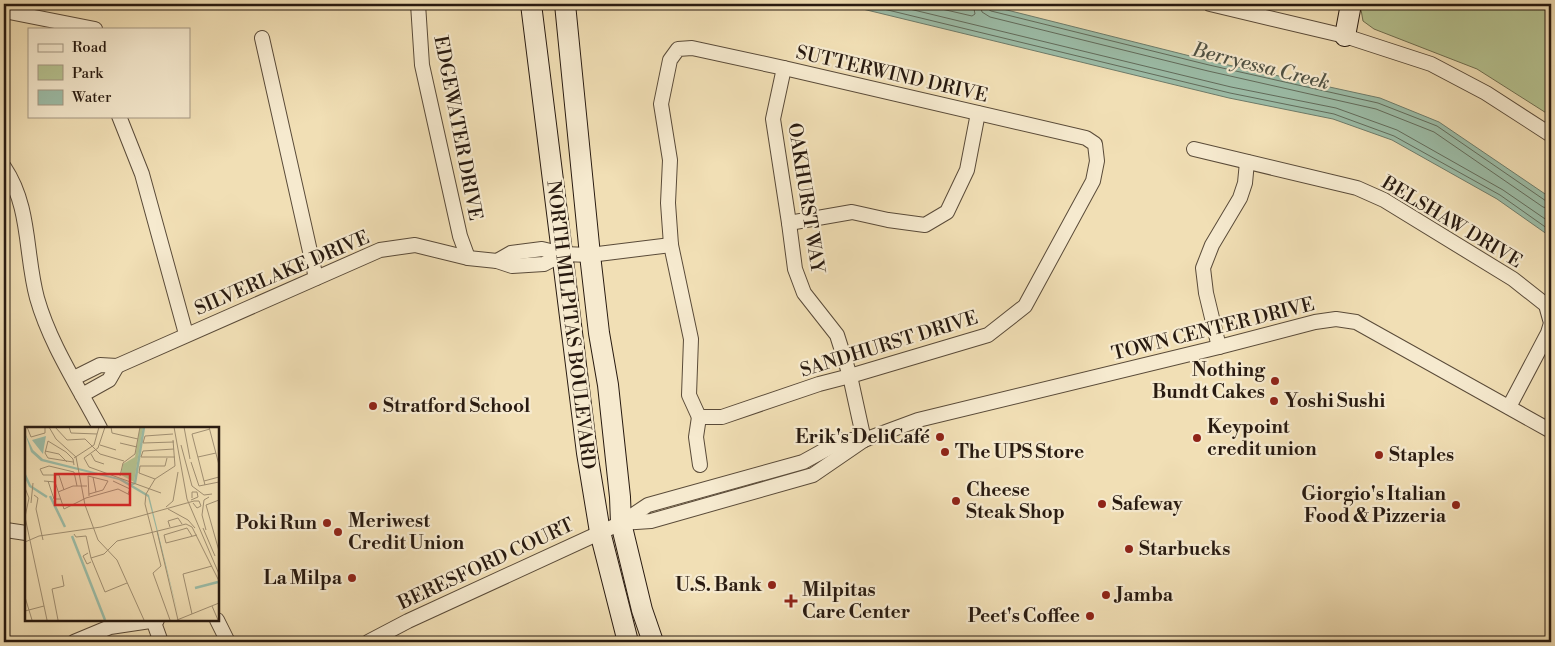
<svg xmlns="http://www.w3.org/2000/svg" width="1555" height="646" font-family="'Libre Bodoni',serif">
<rect width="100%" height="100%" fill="#f1dfb5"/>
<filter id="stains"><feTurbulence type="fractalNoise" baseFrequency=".004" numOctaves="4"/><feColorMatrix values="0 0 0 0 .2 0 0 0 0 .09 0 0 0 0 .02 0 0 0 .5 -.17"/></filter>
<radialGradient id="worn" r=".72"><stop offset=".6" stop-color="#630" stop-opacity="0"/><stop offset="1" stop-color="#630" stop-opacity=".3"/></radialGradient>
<!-- green -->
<path fill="#b6c391" stroke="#6f6e50" d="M1360,4H1551V116L1477,69L1374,29L1363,21Z"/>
<!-- water -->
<path fill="#9cbda8" stroke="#6e7c6b" d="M842,4H983L1210,61L1380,98L1439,122L1551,198V237L1497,199L1392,140L1333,119L1229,98Z"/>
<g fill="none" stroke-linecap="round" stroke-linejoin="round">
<!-- shore -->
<g stroke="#626c5c" stroke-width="1">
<path d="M863,4L1230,93L1334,114L1394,136L1500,195L1551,231"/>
<path d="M889,4L1231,87L1336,108L1397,130L1503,190L1551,223"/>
<path d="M920,4L972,16L975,14L973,4"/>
<path d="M980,4L982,12L990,17L1208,71L1376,109L1434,132L1543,207L1551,209"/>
<path d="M987,4L988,9L991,11L1209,65L1378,103L1437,126L1546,201L1551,202"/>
</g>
<!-- street casing -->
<g stroke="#5a4b39" stroke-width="16">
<g id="street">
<path d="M418,4L422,65L460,236L468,258"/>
<path d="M1210,4L1345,36L1431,64L1486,93L1551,135"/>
<path d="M4,11L95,29"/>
<path d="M262,38L316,278"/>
<path d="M692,48L784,68L1086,138L1095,144L1097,161L1093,181L1025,306L988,335L850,376L819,384L722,417H699L689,395L691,339L671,245L668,203L670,160L661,104L670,60L678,49Z"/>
<path d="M784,68L773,119L789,223L795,269L804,293L837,335L850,376L864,440"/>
<path d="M119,116L142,174L186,334"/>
<path d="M1194,149L1357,188L1384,200L1513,279L1546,305L1551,323L1548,333L1509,407"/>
<path d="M4,167C31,207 25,254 37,298C50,344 78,386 100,428"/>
<path d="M789,223L852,212L888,220L925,225L947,212L967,170L978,113"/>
<path d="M497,261L511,253L542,249L563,254L590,255L671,245"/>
<path d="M1219,347L1206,293L1203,268L1212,245L1240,198L1245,183L1247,162"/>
<path d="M74,378L100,365L117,366L380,250L415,245L468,258L497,261L512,266L544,264L563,254"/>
<path d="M82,395L109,380L117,366"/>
<path d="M699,417L696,437L700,465"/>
<path d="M621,523L651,521L813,475L864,440L918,420L1219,347L1315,322L1336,319L1356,322L1551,431"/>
<path d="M4,528L6,530L26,533"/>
<path d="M153,620L161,642"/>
<path d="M217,620L228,642"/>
<path d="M74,642L110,627L157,620"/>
<path d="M368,642L408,621L621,523L648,505L803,462L843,440H864"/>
</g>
</g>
<!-- secondary casing -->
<g stroke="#281a10" stroke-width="22">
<g id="secondary">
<path d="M531,4L587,453L600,532L628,642"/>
<path d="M565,4L590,255L599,333L608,385L620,497L621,523L642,610L653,642"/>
<path d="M1345,36L1351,4"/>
</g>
</g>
<!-- street -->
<use href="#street" stroke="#f6eacf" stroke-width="14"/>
<!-- secondary -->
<use href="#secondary" stroke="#f6eacf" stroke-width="20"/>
</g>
<!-- markers -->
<g fill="#8f2418" stroke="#f6eacf" stroke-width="2">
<circle cx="1275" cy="381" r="5"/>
<circle cx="1274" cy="401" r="5"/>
<circle cx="373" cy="406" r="5"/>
<circle cx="940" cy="437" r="5"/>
<circle cx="1197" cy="438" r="5"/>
<circle cx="945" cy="452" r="5"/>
<circle cx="1379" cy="455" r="5"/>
<circle cx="956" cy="501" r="5"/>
<circle cx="1102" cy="504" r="5"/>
<circle cx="1456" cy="505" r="5"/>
<circle cx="327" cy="523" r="5"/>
<circle cx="338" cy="532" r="5"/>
<circle cx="1129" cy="549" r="5"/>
<circle cx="352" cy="578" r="5"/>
<circle cx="772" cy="585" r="5"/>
<circle cx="1106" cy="595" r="5"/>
<path d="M788.5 593.5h5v5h5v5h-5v5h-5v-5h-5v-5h5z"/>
<circle cx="1090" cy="616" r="5"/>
</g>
<g text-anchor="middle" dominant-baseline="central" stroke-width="4.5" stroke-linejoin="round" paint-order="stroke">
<!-- street labels -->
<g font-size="19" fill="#281a10" stroke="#f6eacf">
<text transform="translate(892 74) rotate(13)">SUTTERWIND DRIVE</text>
<text transform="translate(458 128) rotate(79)">EDGEWATER DRIVE</text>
<text transform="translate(806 198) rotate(81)">OAKHURST WAY</text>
<text transform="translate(1452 222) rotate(31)">BELSHAW DRIVE</text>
<text transform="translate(282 273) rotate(-23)">SILVERLAKE DRIVE</text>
<text transform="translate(571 325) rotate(83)">NORTH MILPITAS BOULEVARD</text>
<text transform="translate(1213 329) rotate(-14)">TOWN CENTER DRIVE</text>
<text transform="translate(889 344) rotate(-17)">SANDHURST DRIVE</text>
<text transform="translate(486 564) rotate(-25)">BERESFORD COURT</text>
</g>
<!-- poi labels -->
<g font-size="19" font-weight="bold" fill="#281a10" stroke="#f6eacf" text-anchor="start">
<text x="1265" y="370" text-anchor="end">Nothing<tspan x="1265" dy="22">Bundt Cakes</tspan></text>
<text x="1284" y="401">Yoshi Sushi</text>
<text x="383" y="406">Stratford School</text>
<text x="1207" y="427">Keypoint<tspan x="1207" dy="22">credit union</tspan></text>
<text x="930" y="437" text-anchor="end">Erik's DeliCafé</text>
<text x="955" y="452">The UPS Store</text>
<text x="1389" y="455">Staples</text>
<text x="966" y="490">Cheese<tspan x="966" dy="22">Steak Shop</tspan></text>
<text x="1446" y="494" text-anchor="end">Giorgio's Italian<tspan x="1446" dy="22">Food &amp; Pizzeria</tspan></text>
<text x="1112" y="504">Safeway</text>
<text x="348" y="521">Meriwest<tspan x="348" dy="22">Credit Union</tspan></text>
<text x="317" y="523" text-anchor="end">Poki Run</text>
<text x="1139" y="549">Starbucks</text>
<text x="342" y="578" text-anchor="end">La Milpa</text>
<text x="762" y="585" text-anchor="end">U.S. Bank</text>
<text x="802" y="590">Milpitas<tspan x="802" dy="22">Care Center</tspan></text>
<text x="1116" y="595">Jamba</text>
<text x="1080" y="616" text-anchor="end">Peet's Coffee</text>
</g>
<!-- water labels -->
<g font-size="20" font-style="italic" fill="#515345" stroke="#f6eacf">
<text transform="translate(1261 67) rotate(14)">Berryessa Creek</text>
</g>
</g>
<!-- overview -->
<g transform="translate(25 427)">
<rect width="194" height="194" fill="#f1dfb5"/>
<path d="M115,0H118L109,55L96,48L98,37L110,30Z" fill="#b6c391"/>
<path d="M0,6L8,23L18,32L97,52L124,68L154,191L123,70L94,53L16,34L6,25ZM21,9L19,20L18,27L7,13Z" fill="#9cbda8"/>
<path fill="none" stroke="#9cbda8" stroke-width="2.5" d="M0,48L5,59L22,70M106,58L110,56L119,0M25,69L40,100M47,109L80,193M170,161L193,155"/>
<path fill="none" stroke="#a19073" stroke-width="1" d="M2,0L6,10L20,6V0M24,0L31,12L51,30L60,78L73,113L92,133L119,193M30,0L42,13L60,12L75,27L99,34M44,0L46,6L72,7M80,0L73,21L59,31L64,40L136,66M86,0L87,6L113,12M121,0H142M149,0L162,72L194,147M159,0L165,32M184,0L194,38M148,7L120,9L118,16L149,15M95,16L112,20M75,18L91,23M156,18L167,59L179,68L187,67M149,22L118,24L116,30H150M20,24L34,27L42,35M66,27L70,34L79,37M173,30L191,26M49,31L69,18L74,0M48,35L23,31L20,26L23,14L41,25L48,32L49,38M166,35L174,59L194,55M95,49L98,36L110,27L115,0M68,50L71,65M130,52L114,46L115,39H140L142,31M19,54L30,55L39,82L61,71L93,62L105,68M23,54L29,72H36M88,54L105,62L103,67M179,54L194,50M180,58L167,7L185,2M0,61L4,71L0,90L22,193M39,63L34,48H18L15,42L24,39L49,45L52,59M33,65L48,59H62M64,67L78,63L83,54L63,49L64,69M9,68L13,71L11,82L18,113M166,73L173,70L172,65H167V71M194,73L181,78L194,124M6,76L8,56M120,77L136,139L128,146L145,193M120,77L121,67L130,52L150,39L148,13M141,80L148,74L153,45M143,82L163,93L170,101M145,100L143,94L153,91L157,97M178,101L190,129M181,103L177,88L179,73L184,70M132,104L153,193M49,107L51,110L61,109L66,131M167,109L162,101L139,108L141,116L172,108M0,115L14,109L76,100L169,74H174L176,79L172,81L168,76M63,126L58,129L62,137L66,135M102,156L80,165L66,131L79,127L92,114L161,97L167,100L194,154M0,170L7,193M187,179L193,193M0,184L19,179M167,187L158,147L187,139M33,193L27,162L39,159L37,148M152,193L194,176"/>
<path fill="#d62828" fill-opacity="0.15" stroke="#d62828" stroke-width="2.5" d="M30,47H105V78H30Z"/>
<rect width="194" height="194" fill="none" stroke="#281a10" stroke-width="2.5"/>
</g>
<!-- margin -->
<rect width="1555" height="646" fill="none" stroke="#f1dfb5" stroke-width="20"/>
<rect x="5" y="5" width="1545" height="636" fill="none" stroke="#281a10" stroke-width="2.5"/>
<rect x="10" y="10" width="1535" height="626" fill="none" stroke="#281a10"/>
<!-- legend -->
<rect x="28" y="28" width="162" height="90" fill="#f6eacf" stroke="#a49783"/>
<rect x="38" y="44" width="25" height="8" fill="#f6eacf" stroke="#a49783"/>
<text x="72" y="52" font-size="15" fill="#281a10">Road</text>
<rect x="38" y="65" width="25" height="15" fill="#b6c391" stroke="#a49783"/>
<text x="72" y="78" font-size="15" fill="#281a10">Park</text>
<rect x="38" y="90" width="25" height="15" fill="#9cbda8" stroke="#a49783"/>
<text x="72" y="102" font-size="15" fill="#281a10">Water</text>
<rect width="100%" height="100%" filter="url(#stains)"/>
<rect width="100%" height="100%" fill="url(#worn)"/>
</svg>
